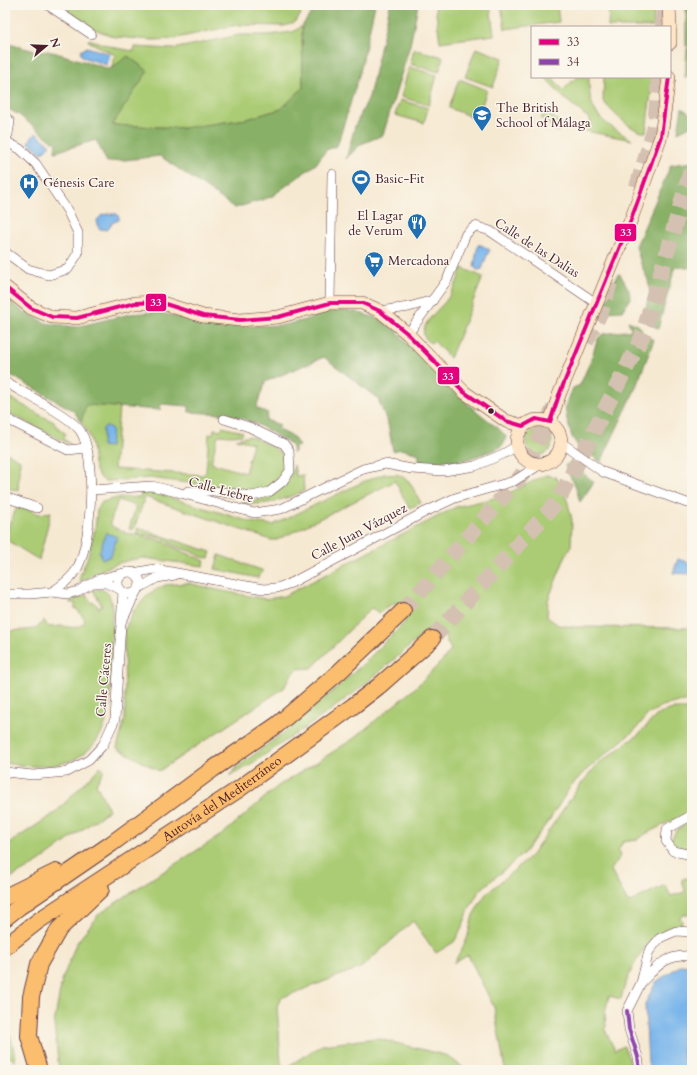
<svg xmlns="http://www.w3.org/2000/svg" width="697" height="1075" font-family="Cardo,serif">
<rect width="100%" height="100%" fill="#fbf7ec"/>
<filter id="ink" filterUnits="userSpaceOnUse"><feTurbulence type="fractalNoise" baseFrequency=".025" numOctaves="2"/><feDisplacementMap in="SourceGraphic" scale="8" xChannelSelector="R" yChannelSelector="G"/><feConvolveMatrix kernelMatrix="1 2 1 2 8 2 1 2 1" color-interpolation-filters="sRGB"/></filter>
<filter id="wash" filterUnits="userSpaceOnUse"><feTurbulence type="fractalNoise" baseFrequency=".012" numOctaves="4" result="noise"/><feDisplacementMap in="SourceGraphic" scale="16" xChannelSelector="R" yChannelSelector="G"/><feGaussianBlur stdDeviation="0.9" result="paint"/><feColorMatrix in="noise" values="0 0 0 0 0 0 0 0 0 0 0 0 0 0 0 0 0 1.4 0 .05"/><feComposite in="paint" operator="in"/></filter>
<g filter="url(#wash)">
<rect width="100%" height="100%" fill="#f6e9d2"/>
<!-- green -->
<g fill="#abcc74" stroke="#7a7650">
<path d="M61,5L294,6L302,5L300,16L294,23L284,26L237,25L172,39L154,40L115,37L94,29Z"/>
<path d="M435,5H490L494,35L440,42Z"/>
<path d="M501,5H557L559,22L505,29Z"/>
<path d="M609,5H654V27H608Z"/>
<path d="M302,26L303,88L281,109L247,119L183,128L112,125L111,70L115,55L88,41L89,39L116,48L134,51L135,47L173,49L239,35H269L293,32Z"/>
<path d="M476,48L503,58L493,87L465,77Z"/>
<path d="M414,49L443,57L439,72L410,64Z"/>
<path d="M409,67L437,75L429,105L401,97Z"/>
<path d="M545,77H552L563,90L577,77H589C588,116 602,121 632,140L586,131L591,120L564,98Z"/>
<path d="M604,77H653L646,132C634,134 610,110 603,101Z"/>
<path d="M459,79L487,90L477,119L449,108Z"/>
<path d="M400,100L428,108L424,123L395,115Z"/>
<path d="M546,112L563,125L558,132L541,118Z"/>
<path d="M462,268L483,277L450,358L434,341L430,343C426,339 422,336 424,330C425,321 439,309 445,302C453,292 458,280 462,268Z"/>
<path d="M5,395L40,415L54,422L55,425L66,434L63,438L71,445L5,411Z"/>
<path d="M86,405L119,407L114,469L203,475L206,472L209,434H213L214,429L221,430L222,427L243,432L242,435L232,436L218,435L211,463L245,473L253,443L236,439L249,436L273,447L282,454L284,465L280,475L271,486L261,490L247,492L205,488L204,485L150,478L109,481H105C90,473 95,452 90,438C88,432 85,427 81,422Z"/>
<circle cx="539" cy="442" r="13"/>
<path d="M5,452L20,460L18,490L6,488H5V470L7,458H5Z"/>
<path d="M294,465L296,476L303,475L304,491C279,501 268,506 240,503C268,499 286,495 294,465Z"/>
<path d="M384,474L399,475L409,481L421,503L409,508L395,481L277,540H271L145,497L135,526L133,530L129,529L136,506L118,500L110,523L113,527L127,533L160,540L173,547L205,561L203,566L144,558C120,560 100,570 80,582V576L88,556L95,529L97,510L102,502L117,498L140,497L141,493L149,492L159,494L251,522L273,525L365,481Z"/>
<path d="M546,475L555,477L561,484L568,503L572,520L571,546L566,555L548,600L547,617L558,625L574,627L692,628V702L684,701L662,706L648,714L636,729L584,772L570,787L550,819L524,853L479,891L469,909L462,928L454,942L436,953L413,921L362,967L281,998L277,1006L281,1063L285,1068L322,1045L376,1038L448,1056L466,1070H59L54,1024L62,980L76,944L98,915L142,885L223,834L278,786L314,764L353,739L415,688L442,661L451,650L442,631L434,629L426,632L363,686L324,715L245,768L230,776L236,768L298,722L361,666L404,623C408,615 409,611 404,603C393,601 388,606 380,613L371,608L312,668L297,669L291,675L284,688L159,771L117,748L125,719L124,631L134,610L150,593L165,585L188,583L222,591L266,599L284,596L456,507L490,499L511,492Z"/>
<path d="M18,505L39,514L51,512L39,560L5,539L7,529Z"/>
<path d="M138,528L211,552L209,558L202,557L193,552L175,546L161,538L136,533Z"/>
<path d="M219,555L264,571L259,575L258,578L215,569Z"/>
<path d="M100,589C112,592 112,603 112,614C112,632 111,650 111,669C110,689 111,712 102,732C83,770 40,769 5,763V632C15,629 28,632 37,627C40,625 42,622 44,620L46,624L49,627C53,627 58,626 62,626C72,627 75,630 84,623L85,620L77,609H75V603H70V601L86,595L92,603L94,602L99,608L102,606L93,590Z"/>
<path d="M673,709H692V811L649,832L636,840L623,842L618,850L621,855L611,870L628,903L665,885L671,896L685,892L682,879L692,877V913L683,915L680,918L682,921L681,926C670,929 659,933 651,941C637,955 625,981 621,999L609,996L605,1013L606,1027L604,1028L615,1050L624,1046L633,1070H505L494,1007L468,955L454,963L467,939L473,915L485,895L532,855L580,785L598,764L639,734L656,716L666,711Z"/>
<path d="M100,767L104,770L96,784L109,810L39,862L5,881V843L11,842L55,813Z"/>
<path d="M692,819V852C682,851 676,849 671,840L676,831Z"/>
<path d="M692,1017V1070H687L683,1054L685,1028Z"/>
<path d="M5,1025C12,1037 14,1048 15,1062L5,1052Z"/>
</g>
<!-- forest -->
<g fill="#88b066" stroke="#696848">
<path d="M313,5H375L360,72L337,146L326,150L316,164L271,197L235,208L160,156L107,162L96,140L55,152L56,142L52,141L19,115L5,107V43L39,52L48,51L56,53L110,69L128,56L148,71L112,125L183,128L247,119L281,109L303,88L302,26L312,12Z"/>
<path d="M390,5H418L410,45L383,135L361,144L346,159L355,126L369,97Z"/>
<rect x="686" y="5" width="6" height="41"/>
<path d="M687,48L692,49V74L685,78Z"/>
<path d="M682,108L692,115V125L678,132Z"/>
<path d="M692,162V268L675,267L658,329L643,317L650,293L648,280L641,264L636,246L671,165Z"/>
<path d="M620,274L629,290L630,298L622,311L606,312L604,309L617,275Z"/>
<path d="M5,297L21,310L46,323L76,327L130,314L156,312L221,327L284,325L305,320L325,312L341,310L356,312L380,319L399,333L409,346L469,405L499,429L506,436L504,444L497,449L465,460L444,463L419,462V454L401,449L393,451L388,424L378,399L324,357L265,382L256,408L268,413L266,420L280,425L278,429L293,437L299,446L295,447V452L293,453L291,444C272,432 251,419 229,415C216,413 202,413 189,412V406L161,404L160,410L86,405L81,422L74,411L5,372Z"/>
<path d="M628,321L638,325L642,329L641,333L654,340L634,392L601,462L578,446L572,437L567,420L565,406L573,388L580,385L590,362L598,338L603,334L632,330Z"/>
<path d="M571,463L594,482L580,502L575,485L567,471L565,465Z"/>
</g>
<!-- water -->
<g fill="#79b5eb" stroke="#626a8b">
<path d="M87,47L110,54L107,65L83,57L81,54V51Z"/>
<path d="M36,133L50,145L42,153L28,142Z"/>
<path d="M108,214H117L119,217V220L112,223L107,230L100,229L97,225V220L102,215Z"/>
<path d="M478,245H481L490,250L487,255L482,269L478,270L476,269L474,266Z"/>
<path d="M107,426L112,429L110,447L102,446L103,428Z"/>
<path d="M106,533L117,537L111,556L104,559L101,558V553H99Z"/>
<path d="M678,559L692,564L691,574L673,573Z"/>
<path d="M681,965L692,966V1017L685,1028L683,1054L687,1070H652L648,1063L645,1004L656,982Z"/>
</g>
</g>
<g filter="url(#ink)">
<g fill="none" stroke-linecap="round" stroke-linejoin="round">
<!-- highway-tunnel -->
<g stroke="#d4c1b1" stroke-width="16" stroke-dasharray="16 8" stroke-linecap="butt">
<path d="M663,27L664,5"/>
<path d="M637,187L655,127L659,77"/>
<path d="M586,342L602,309L611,280"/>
<path d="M403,611L522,475L554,408"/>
<path d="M432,639L558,501L642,337L692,167"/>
</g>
<!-- street casing -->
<g stroke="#643d44" stroke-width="10">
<g id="street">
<path d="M48,5L91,34"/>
<path d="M5,116L10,122L8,134L5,141"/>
<path d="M5,141L20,149L36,164L67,210L78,233V253L68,269L49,275L28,269L5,252"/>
<path d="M330,303L332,174"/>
<path d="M380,311L409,307L433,300"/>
<path d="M408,334L447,280L466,234L475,226L490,231L596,303"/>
<path d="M5,382C23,393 71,416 81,432C97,459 92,547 75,572C68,581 61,586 52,592"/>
<path d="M5,418L68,450L86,448"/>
<path d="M562,443L603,472L687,503H692"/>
<path d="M91,490L152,486L177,492L254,513L281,509L363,469L385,464L412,469L444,471L475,466L503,454L517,446"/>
<path d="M188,491H214L252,496L269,492L282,482L290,471L289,451L284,444L249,427L224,419"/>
<path d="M5,497L37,508"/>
<circle cx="129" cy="583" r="11"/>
<path d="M133,573L155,569L263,589L277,588L291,583L425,512L455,498L514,481L541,464"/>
<path d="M94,583H106L120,589"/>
<path d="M139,588L157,578L175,575"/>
<path d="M5,596L10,594H30L52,592L68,594L78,591L99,579L128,572"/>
<path d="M123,619L136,592"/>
<path d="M5,772L33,775L67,772L89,760L103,745L115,719L123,592"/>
<path d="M692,815L667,829L666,841L673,851L692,855"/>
<path d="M642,982C658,965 667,954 692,956"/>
<path d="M640,1070L638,1057L629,1029L627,1011L641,983L649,951L660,938L676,931L692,932"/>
</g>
</g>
<!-- secondary casing -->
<g stroke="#643d44" stroke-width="14">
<g id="secondary">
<path d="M669,5L670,27"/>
<path d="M670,27V43"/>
<path d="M5,287L31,308L52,317L77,318L135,303L159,302L203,316L240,320L278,317L330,303H362L380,311L408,334L464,392L506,421L523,426"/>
<circle cx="539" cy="442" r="22"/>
<path d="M550,422L559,395L632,217L661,136L669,77"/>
</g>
</g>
<!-- highway casing -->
<g stroke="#643d44" stroke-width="18">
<g id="highway">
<path d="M5,897L56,872"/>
<path d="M5,918L19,907L111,844L213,769L277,725L339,672L403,611"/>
<path id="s1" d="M5,947L38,921L239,789L353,706L379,686L432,639"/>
<path d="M39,1070L29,1036L31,997L39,964L59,929L101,889"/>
</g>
</g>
<!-- street -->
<use href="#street" stroke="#fff" stroke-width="9"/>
<!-- secondary -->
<use href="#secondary" stroke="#fde5c5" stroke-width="13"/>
<!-- highway -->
<use href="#highway" stroke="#fbbd6e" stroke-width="16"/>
<!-- bus-1 casing -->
<g stroke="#fbf7ec" stroke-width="7">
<path id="bus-1" d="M5,287L31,308L52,317L77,318L135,303L159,302L203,316L240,320L278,317L330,303H362L380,311L408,334L464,392L506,421L523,426L536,419L550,422L559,395L632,217L661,136L669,77"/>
</g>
<!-- bus-2 casing -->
<g stroke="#fbf7ec" stroke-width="7">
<path id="bus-2" d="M627,1011L629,1029L638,1057L640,1070"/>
</g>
<!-- bus-1 -->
<use href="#bus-1" stroke="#e5007d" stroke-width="4"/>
<!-- bus-2 -->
<use href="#bus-2" stroke="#8e44ad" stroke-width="4"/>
</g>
</g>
<!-- icons -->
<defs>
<g id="school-pin" transform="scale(1)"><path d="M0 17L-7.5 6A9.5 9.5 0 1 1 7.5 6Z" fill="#1f6fb2" stroke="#fbf7ec"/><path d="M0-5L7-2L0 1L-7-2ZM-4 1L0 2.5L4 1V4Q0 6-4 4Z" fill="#fff"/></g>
<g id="stadium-pin" transform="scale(1)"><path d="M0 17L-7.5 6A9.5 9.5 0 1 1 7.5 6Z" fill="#1f6fb2" stroke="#fbf7ec"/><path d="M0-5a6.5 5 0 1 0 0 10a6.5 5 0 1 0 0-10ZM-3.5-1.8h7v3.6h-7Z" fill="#fff"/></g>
<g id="hospital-pin" transform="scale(1)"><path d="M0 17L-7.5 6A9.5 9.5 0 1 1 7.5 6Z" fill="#1f6fb2" stroke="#fbf7ec"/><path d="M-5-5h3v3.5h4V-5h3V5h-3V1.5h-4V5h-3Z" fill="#fff"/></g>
<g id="restaurant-pin" transform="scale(1)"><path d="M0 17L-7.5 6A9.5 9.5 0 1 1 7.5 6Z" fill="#1f6fb2" stroke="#fbf7ec"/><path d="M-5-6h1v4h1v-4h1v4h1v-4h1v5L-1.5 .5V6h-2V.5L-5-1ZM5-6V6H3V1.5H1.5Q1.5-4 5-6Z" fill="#fff"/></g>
<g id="supermarket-pin" transform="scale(1)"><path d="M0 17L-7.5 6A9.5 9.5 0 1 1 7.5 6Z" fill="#1f6fb2" stroke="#fbf7ec"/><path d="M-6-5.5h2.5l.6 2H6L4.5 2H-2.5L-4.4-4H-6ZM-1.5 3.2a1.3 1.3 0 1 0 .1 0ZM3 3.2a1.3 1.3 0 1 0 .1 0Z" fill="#fff"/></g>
</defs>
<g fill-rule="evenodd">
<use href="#school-pin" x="482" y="115"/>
<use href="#stadium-pin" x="361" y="179"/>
<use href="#hospital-pin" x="29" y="183"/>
<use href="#restaurant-pin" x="417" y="223"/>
<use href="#supermarket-pin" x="374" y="261"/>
</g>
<!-- markers -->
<circle fill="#4a1f2b" stroke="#fbf7ec" stroke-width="1.5" cx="491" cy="411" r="3.5"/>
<g text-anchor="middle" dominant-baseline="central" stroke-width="3" stroke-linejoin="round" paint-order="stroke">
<!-- poi labels -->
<g font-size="13" fill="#4a1f2b" stroke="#fbf7ec" text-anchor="start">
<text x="496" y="108">The British<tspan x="496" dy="15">School of Málaga</tspan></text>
<text x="375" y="179">Basic-Fit</text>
<text x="43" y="183">Génesis Care</text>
<text x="403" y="216" text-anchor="end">El Lagar<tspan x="403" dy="15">de Verum</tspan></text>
<text x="388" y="261">Mercadona</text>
</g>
<!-- street labels -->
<g font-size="13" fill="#4a1f2b" stroke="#fbf7ec">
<text transform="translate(537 248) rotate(33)">Calle de las Dalias</text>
<text transform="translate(221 490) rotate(15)">Calle Liebre</text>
<text transform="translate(359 532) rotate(-28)">Calle Juan Vázquez</text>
<text transform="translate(104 680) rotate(-85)">Calle Cáceres</text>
<text stroke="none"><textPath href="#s1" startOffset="263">Autovía del Mediterráneo</textPath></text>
</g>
</g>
<g stroke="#fbf7ec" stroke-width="1.5">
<rect x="614" y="223" width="23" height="19" rx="4" fill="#e5007d"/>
<rect x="145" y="293" width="22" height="19" rx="4" fill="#e5007d"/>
<rect x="437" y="366" width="23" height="19" rx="4" fill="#e5007d"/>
</g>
<g font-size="11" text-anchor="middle" font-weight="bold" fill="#fff">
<text x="626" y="236">33</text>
<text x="156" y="306">33</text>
<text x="448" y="380">33</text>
</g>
<!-- margin -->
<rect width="697" height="1075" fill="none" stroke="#fbf7ec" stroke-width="20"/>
<!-- legend -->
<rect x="531" y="26" width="140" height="52" fill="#fbf7ec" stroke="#b4a19f"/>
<rect x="539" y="39" width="20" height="6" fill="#e5007d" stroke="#b4a19f"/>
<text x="567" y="46" font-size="12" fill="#4a1f2b">33</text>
<rect x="539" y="59" width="20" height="6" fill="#8e44ad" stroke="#b4a19f"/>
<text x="567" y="66" font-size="12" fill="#4a1f2b">34</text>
<!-- north arrow -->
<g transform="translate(46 46) rotate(71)" stroke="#fbf7ec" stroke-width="3" paint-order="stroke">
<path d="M0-3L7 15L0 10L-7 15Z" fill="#4a1f2b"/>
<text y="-6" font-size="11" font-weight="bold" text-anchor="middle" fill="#4a1f2b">N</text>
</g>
</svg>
